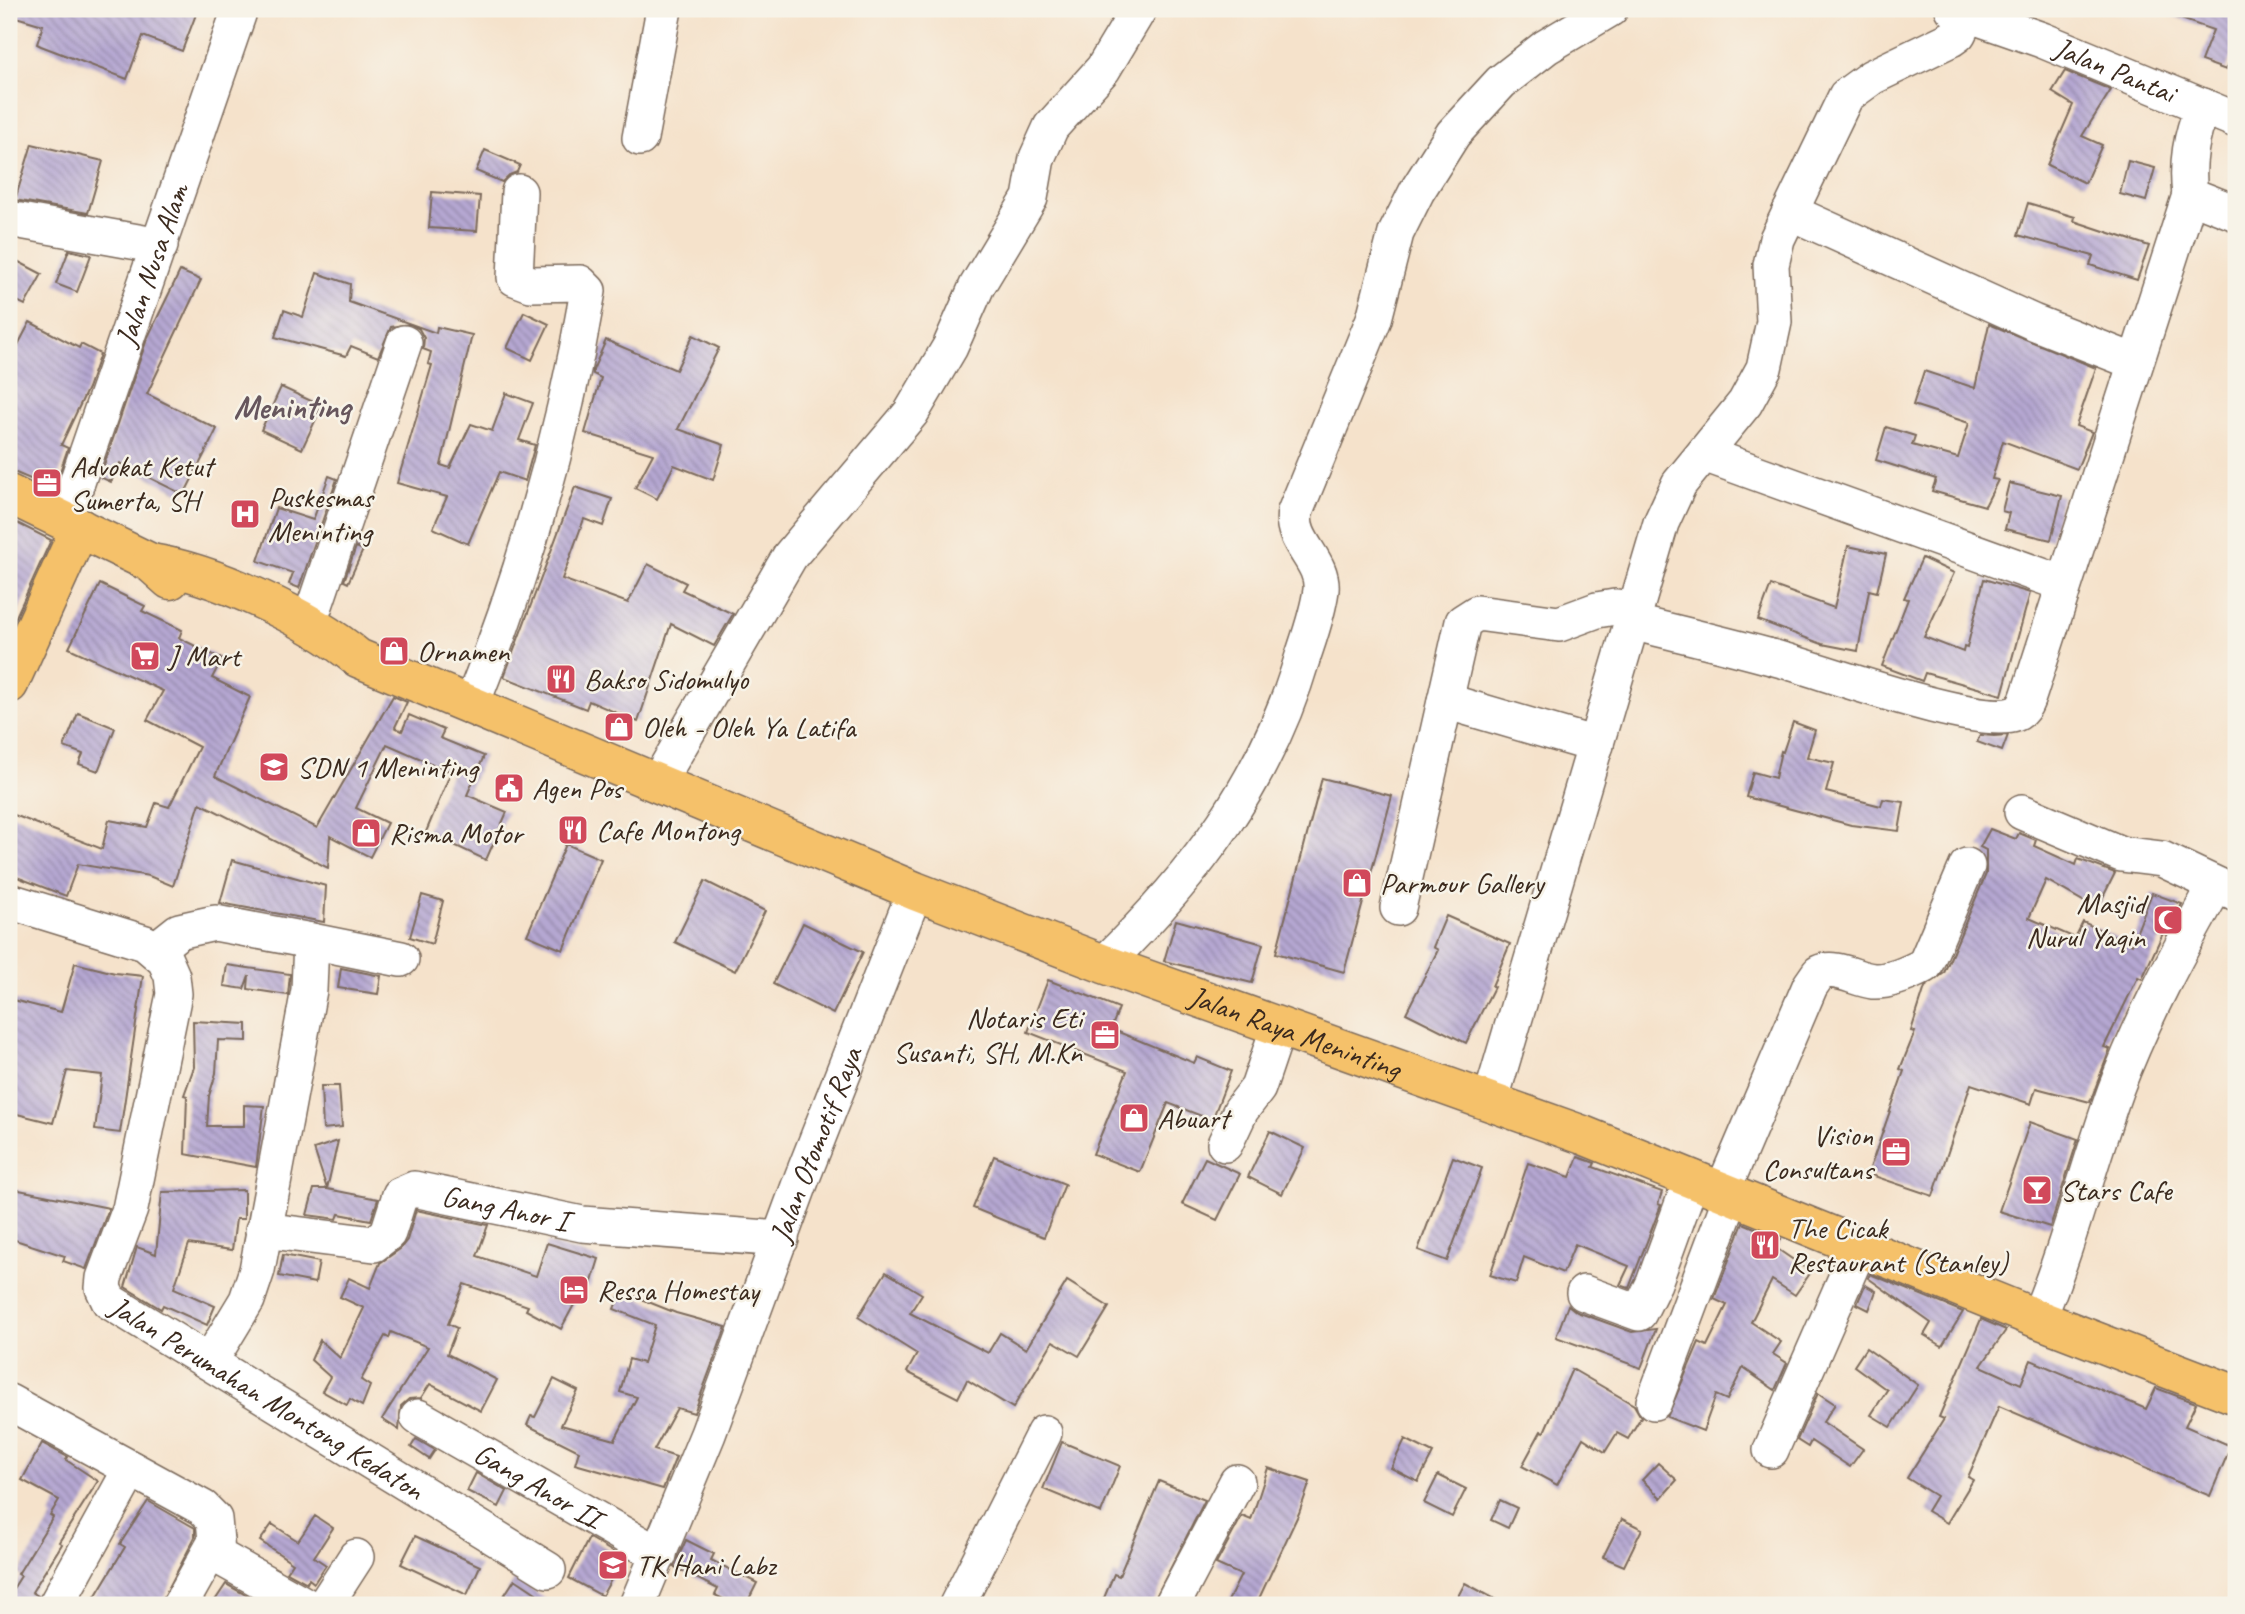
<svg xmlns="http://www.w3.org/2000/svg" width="2245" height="1614" font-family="Caveat,sans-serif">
<defs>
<pattern id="building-back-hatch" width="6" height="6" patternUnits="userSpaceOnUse" patternTransform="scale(1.75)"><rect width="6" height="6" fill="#b5a7d2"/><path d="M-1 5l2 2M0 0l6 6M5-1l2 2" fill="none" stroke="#9488aa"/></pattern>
</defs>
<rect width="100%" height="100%" fill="#f7f3e8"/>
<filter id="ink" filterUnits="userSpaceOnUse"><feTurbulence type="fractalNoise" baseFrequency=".0143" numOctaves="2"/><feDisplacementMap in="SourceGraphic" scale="14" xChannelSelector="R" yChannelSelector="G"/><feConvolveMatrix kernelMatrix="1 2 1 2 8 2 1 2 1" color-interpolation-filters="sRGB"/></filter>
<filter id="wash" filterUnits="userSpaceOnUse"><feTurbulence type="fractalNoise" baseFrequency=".00686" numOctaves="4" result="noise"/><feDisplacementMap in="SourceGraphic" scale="28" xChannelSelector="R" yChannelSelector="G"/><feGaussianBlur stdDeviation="1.57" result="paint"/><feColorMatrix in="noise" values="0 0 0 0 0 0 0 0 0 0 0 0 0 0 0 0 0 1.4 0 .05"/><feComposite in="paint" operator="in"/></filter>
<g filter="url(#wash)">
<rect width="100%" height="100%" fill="#f5e2cb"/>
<g id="blocks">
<!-- building -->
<g fill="url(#building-back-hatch)">
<path d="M9,9H198L182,51L143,36L127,79L41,46L37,44L43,25L9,15Z"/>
<path d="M2161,9H2236V43L2226,70L2201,61L2213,30L2161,12Z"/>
<path d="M2065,71L2111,90L2082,136L2102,145L2085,183L2047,165L2073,105L2052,92Z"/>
<path d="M32,144L103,161L88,213L15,200Z"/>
<path d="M485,150L520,165L517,172L509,175L502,182L476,171Z"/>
<path d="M2128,161L2155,168L2146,201L2120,194Z"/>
<path d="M432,192L480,196L477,231L429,228Z"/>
<path d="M2028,203L2075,217L2074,221L2149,246L2137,280L2090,265L2093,256L2018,235Z"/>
<path d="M69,250L91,255L77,292L56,284Z"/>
<path d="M17,261L42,274L25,305L9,297V276Z"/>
<path d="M180,271L201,280L147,394L217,429L184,495L120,463L111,482L100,477L147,339Z"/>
<path d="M317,273L350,284L349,302L436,333L437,327L472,335L441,465L450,468L471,424L492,431L506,393L533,403L519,440L535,445L525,481L499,472L468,544L433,528L447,497L397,483L432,365L428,364L431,352L423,349L424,338L419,329L410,324L391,327L378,357L351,346L346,356L275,337L284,310L303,317Z"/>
<path d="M524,312L549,324L532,360L507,348Z"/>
<path d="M30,322L79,348L81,344L100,354L88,388L61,445L68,448L54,489L9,470V362Z"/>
<path d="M1989,324L2096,368L2076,426L2092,432L2077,469L2003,441L1992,479L1998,480L1985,506L1932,491L1936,479L1876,460L1886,427L1915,436L1912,445L1958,458L1969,423L1913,405L1924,371L1975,388Z"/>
<path d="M693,335L719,348L678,429L724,445L713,480L674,465L657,499L635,488L653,454L585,433L601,378L593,374V370L606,340L676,370Z"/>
<path d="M281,387L322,406L302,449L261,430Z"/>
<path d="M329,476L337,479L299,588L289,584L293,573L258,561L276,508L313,520Z"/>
<path d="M2009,483L2062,496L2051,540L2005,529L2009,513L2002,511Z"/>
<path d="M575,487L612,499L603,526L584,519L562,579L628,603L648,564L686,583L682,590L733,614L714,646L671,624L638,722L589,701L586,709L504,677Z"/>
<path d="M9,519L51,540L9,632V563L15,549L9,545Z"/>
<path d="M1848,546L1886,554L1877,592L1869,590L1858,651L1822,644L1758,620L1771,585L1834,608Z"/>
<path d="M356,547L363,550L348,583L344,581Z"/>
<path d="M1922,558L1954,573L1924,637L1963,652L1964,647L1967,648L1984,579L2030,593L2002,695L1925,673L1922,681L1882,666L1908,599L1904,598Z"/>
<path d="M100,584L145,606L142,611L182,630L179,638L222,659L212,678L250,697L215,776L317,828L393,696L407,702L395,727L402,731L409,715L444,730L440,738L484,756L467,795L507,812L486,860L426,832L451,772L387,744L356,808L387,823L370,857L330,836L328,868L200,803L173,886L149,876L78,864L66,896L9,874V813L102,849L109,820L147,827L156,803L169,807L199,747L147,720L163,691L69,648Z"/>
<path d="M78,713L115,728L98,771L79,764L83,754L64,747Z"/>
<path d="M1793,722L1815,730L1807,757L1834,763L1826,792L1881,806L1883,799L1904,802L1899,831L1851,825L1746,797L1753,772L1775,778L1781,751L1783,752Z"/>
<path d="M1980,735L1994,736L2008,735L2002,751L1977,742Z"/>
<path d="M1322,778L1392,796L1344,972L1276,953Z"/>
<path d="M1990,829L2016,839L2019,833L2036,840L2034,846L2076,865L2078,859L2115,873L2097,909L2046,880L2029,918L2075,938L2083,922L2132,944L2152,893L2182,904L2166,934L2163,933L2142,979L2138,977L2104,1047L2110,1049L2090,1102L2036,1088L2031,1104L1971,1084L1933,1196L1868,1174L1904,1071L1900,1069L1915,1032L1911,1031L1925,987L1944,973L1986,874V850L1980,847Z"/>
<path d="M566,844L601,859L563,950L527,935Z"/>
<path d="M232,860L326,886L324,922L220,903Z"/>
<path d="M705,881L765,911L735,971L675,942Z"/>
<path d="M422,895L443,901L432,944L410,937Z"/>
<path d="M1446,916L1510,944L1492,986L1494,987L1466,1043L1406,1013L1438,950L1433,947Z"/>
<path d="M1176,920L1263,944L1252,983L1164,961Z"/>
<path d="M803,923L863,952L833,1014L773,984Z"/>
<path d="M75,963L115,973L143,976L120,1133L95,1130L102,1075L67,1071L53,1123L9,1112V999L61,1012Z"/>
<path d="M227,965L290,974L288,995L248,989L249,975L244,989L224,986Z"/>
<path d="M341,968L381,976L378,994L338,988Z"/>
<path d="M1048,980L1119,1008L1111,1029L1194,1063L1197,1057L1231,1071L1212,1120L1168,1103L1140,1172L1093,1154L1127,1071L1028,1032Z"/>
<path d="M193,1021L247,1024V1041L218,1040L216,1073L209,1096L207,1126H244V1105L264,1106L256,1167L185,1154L187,1096L184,1095L194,1067Z"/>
<path d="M321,1086H339L342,1127L323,1129Z"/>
<path d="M2030,1122L2078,1139L2050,1227L1999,1211Z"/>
<path d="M1270,1131L1305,1148L1282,1194L1248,1177Z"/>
<path d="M338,1141L327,1189L378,1199L371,1220L339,1214L337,1219L307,1215L314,1189H327L314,1149Z"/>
<path d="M994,1156L1065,1184L1044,1237L973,1208Z"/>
<path d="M1453,1157L1482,1168L1447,1261L1418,1250Z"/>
<path d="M1578,1157L1595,1163L1593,1167L1662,1192L1658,1204L1661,1205L1629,1288L1620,1285L1629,1266L1575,1244L1563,1273L1524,1257L1516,1283L1490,1275L1528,1163L1570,1177Z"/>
<path d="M1205,1158L1240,1174L1217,1220L1182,1204Z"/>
<path d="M9,1188L109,1208L86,1269L63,1261L65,1256L9,1238Z"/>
<path d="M244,1190V1219H236L232,1250L189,1244L174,1288L215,1306L207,1325L163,1305L161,1309L125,1287L137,1247L156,1254L162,1192Z"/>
<path d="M416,1210L488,1225L477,1256L536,1276L547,1243L599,1259L590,1288L584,1286L561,1329L526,1310L528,1306L464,1284L448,1324L457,1328L447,1354L497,1380L481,1411L430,1384L421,1398L409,1399L401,1406L399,1430L382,1419L428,1347L391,1332L389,1338L385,1336L361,1380L370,1386L362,1406L350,1399L347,1405L322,1391L330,1377L311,1360L320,1340L340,1358L364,1308L340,1297L349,1278L370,1288L380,1263L400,1249L407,1240Z"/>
<path d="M1743,1223L1781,1239L1776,1248L1811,1272L1795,1295L1772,1280L1751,1322L1781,1342L1773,1354L1787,1363L1775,1390L1743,1368L1727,1400L1716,1395L1703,1431L1667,1417L1699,1342L1707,1346L1727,1305L1714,1299Z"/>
<path d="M283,1255L319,1262L315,1283L279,1276Z"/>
<path d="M886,1272L922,1294L910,1313L988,1353L1000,1333L1026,1349L1067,1281L1109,1307L1079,1356L1053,1341L1013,1408L967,1380L958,1398L907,1372L917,1354L858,1317Z"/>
<path d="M1870,1274L1963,1312L1942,1346L1924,1335L1931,1323L1868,1278Z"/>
<path d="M1865,1285L1876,1291L1869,1310L1857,1304Z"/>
<path d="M621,1291L676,1313L726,1327L694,1413L677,1408L654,1450L676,1457L663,1489L575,1464L579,1451L527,1425L531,1416L535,1417L554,1379L578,1391L561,1425L615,1440L637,1397L620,1392L629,1359L643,1363L655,1325L614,1309Z"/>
<path d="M1568,1305L1577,1312L1632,1332L1656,1329L1641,1368L1556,1337Z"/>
<path d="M1981,1319L2006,1330L1981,1366L2021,1384L2031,1360L2146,1409L2156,1388L2196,1403L2185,1426L2231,1446L2210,1496L1999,1406L1968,1477L1973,1480L1947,1523L1927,1511L1936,1496L1907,1478L1944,1419L1939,1417Z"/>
<path d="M1866,1348L1918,1385L1891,1427L1871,1415L1887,1390L1854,1366Z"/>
<path d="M1572,1369L1634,1405L1641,1417L1628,1439L1617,1433L1605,1452L1583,1438L1557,1485L1522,1466L1541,1431L1544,1432Z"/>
<path d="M1818,1393L1835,1404L1823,1422L1863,1449L1850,1467L1811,1441L1808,1447L1797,1440Z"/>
<path d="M416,1439L435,1450L429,1459L411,1447Z"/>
<path d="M1405,1439L1433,1453L1418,1482L1391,1468Z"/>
<path d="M1062,1442L1120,1466L1101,1513L1043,1489Z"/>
<path d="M42,1443L68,1457L66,1460L98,1481L59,1542L62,1544L32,1592L38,1596L36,1605H9V1595L21,1576L18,1574L53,1517L50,1515L59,1500L22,1480Z"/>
<path d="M1658,1463L1677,1480L1661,1498L1642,1480Z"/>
<path d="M1268,1468L1310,1482L1299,1513L1256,1605H1226L1241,1575L1216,1564L1242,1516L1251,1520Z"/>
<path d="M476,1473L507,1491L499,1507L467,1491Z"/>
<path d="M1438,1475L1466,1489L1452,1517L1424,1503Z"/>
<path d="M1159,1481L1205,1500L1152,1605H1101L1114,1574L1119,1576Z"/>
<path d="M1500,1500L1517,1508L1508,1528L1491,1520Z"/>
<path d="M148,1501L195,1528V1537L160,1605H90L125,1547L120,1544Z"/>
<path d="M315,1516L333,1528L314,1557L326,1565L314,1583L309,1579L307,1583L287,1572L293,1563L260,1541L272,1524L298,1541Z"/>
<path d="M1622,1519L1642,1529L1624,1566L1603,1557Z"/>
<path d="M415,1536L480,1566L467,1595L401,1564Z"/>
<path d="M589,1538L623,1558L602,1596L569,1578Z"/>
<path d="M686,1540L714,1554L711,1560L757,1583L746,1605H735L715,1595L718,1589L674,1567Z"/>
<path d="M515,1579L554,1605H498Z"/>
<path d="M1465,1583L1506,1605H1467L1456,1600Z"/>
<path d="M226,1584L264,1605H212Z"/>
</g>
</g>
</g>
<g filter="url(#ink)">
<use href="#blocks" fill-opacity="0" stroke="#7c6a5b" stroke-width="2"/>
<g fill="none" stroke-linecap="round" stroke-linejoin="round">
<!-- minor casing -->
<g stroke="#7c6a5b" stroke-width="38">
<g id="minor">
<path id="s1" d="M1953,9L2042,40L2236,120"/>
<path d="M2203,106C2191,136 2186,163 2190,195L2236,213"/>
<path d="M640,138L664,9"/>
<path d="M1790,212L2033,322L2135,362"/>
<path d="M9,219L160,246"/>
<path d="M1704,454L2064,584"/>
<path id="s2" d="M64,520L240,9"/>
<path d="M1631,622C1681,634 1732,646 1782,660C1826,672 1979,728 2015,714C2025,710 2028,697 2031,688L2190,195"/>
<path d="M309,623L404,343"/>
<path d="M1445,701L1596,745"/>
<path d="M471,706C525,572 564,433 588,291L580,283L531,284L515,278L519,192"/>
<path d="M657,784L790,556L911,413L950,347L977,286L1030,198L1037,158L1051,127L1103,69L1139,9"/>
<path d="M2022,812L2121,854L2162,859L2236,894"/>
<path id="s3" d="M9,901L145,943L165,960L172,976L174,994L130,1209L104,1278L103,1288L109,1301L548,1570"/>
<path d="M1398,908L1463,622L1477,613L1559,624L1597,610L1615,607L1635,609"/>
<path d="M311,941L401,959"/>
<path d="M155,950L179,931L215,923L311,941L309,990L257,1270L247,1300L210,1361"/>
<path d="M1104,964C1196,874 1266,782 1303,656C1310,635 1318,613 1321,590C1324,560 1289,542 1295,512L1374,319L1396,233L1417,191L1453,134L1501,82L1546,47L1610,9"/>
<path d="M1490,1102L1661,523L1679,484L1745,403L1764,368L1774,322L1771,265L1777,239L1846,96L1872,77L1951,39L1958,34L1968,14"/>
<path d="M1225,1144L1241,1110L1258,1088L1279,1026"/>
<path d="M1723,1190L1810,986L1819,973C1836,965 1855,979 1873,981C1890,982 1910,973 1925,965L1967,866"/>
<path id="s4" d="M263,1230L374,1244L388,1233L400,1195L414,1189L582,1224L781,1239"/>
<path d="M1584,1293L1639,1313L1654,1283L1692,1178"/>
<path d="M2038,1319C2069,1245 2088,1167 2115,1091C2142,1019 2178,952 2216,885"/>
<path d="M9,1402L203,1508L214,1519L217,1553L221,1558L305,1605"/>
<path d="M1654,1402L1732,1194"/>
<path id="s5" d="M418,1417L659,1555"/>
<path d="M1771,1450L1860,1246"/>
<path d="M56,1605L131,1469"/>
<path d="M180,1605L216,1541"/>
<path d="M325,1605L356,1557"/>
<path id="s6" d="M637,1605L708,1434L802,1178L915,891"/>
<path d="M957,1605L1044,1433"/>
<path d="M1172,1605L1237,1482"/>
</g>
</g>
<!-- major casing -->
<g stroke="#7c6a5b" stroke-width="41">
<path id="major" d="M9,684L80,528"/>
</g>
<!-- highway casing -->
<g stroke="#7c6a5b" stroke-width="41">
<g id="highway">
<path d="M9,494L151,563L170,580"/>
<path id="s7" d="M151,563C214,573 309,617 358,658L915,891L1104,964L1583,1135L2038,1319L2236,1395"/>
</g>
</g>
<!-- minor -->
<use href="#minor" stroke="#fff" stroke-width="35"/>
<!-- major -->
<use href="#major" stroke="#f5c16b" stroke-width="38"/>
<!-- highway -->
<use href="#highway" stroke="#f5c16b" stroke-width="38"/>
</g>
</g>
<!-- icons -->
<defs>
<g id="office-square" transform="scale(1.575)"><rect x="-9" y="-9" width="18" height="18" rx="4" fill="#d1495b" stroke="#f7f3e8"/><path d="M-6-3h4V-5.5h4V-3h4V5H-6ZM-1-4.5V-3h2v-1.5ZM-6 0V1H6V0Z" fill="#fff"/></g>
<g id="hospital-square" transform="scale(1.575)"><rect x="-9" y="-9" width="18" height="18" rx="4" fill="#d1495b" stroke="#f7f3e8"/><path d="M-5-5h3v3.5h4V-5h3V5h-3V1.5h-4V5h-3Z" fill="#fff"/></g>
<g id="shop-square" transform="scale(1.575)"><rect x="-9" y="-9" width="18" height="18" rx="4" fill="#d1495b" stroke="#f7f3e8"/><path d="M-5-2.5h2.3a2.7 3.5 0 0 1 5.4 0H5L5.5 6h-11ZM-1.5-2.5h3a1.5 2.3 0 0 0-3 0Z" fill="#fff"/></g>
<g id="supermarket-square" transform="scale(1.575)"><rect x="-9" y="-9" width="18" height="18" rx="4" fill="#d1495b" stroke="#f7f3e8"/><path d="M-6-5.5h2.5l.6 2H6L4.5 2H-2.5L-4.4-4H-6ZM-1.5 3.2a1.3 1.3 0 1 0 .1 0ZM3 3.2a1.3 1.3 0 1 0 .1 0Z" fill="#fff"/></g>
<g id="restaurant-square" transform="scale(1.575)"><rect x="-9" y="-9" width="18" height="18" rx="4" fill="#d1495b" stroke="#f7f3e8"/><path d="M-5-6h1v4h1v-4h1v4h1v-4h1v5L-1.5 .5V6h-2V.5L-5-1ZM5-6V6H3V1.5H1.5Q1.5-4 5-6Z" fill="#fff"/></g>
<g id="school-square" transform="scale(1.575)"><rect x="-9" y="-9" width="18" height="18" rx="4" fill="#d1495b" stroke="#f7f3e8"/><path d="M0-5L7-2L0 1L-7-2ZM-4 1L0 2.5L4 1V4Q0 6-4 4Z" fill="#fff"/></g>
<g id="civic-square" transform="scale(1.575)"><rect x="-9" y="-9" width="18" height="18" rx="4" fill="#d1495b" stroke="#f7f3e8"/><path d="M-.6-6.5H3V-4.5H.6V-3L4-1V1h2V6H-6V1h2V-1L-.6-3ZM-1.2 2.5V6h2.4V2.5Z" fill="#fff"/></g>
<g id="mosque-square" transform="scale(1.575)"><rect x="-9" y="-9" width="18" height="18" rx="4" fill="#d1495b" stroke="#f7f3e8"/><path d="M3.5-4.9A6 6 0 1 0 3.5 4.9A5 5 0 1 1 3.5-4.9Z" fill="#fff"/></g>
<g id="bar-square" transform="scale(1.575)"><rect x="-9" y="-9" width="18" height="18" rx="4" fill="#d1495b" stroke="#f7f3e8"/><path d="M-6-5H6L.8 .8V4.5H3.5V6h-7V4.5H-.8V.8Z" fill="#fff"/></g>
<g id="hotel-square" transform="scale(1.575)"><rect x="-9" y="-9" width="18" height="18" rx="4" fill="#d1495b" stroke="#f7f3e8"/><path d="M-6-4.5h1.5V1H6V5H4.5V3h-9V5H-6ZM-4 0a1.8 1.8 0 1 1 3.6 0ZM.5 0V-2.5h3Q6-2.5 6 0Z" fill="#fff"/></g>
</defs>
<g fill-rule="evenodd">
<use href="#office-square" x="47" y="483"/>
<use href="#hospital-square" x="245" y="514"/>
<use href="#shop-square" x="394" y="651"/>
<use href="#supermarket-square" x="145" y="656"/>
<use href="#restaurant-square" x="561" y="679"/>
<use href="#shop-square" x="619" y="727"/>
<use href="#school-square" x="274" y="767"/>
<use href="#civic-square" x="509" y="788"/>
<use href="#restaurant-square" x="573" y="830"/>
<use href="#shop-square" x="366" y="833"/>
<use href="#shop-square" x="1357" y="883"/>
<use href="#mosque-square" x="2168" y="920"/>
<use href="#office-square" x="1105" y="1035"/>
<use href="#shop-square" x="1134" y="1118"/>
<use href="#office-square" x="1896" y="1152"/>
<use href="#bar-square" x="2037" y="1190"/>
<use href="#restaurant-square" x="1765" y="1245"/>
<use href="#hotel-square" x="574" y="1290"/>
<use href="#school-square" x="613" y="1565"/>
</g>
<g text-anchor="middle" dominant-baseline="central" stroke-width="5" stroke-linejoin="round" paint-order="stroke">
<!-- street labels -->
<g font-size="30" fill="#3b2a1e" stroke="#f7f3e8">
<text stroke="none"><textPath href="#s1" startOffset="173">Jalan Pantai</textPath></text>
<text stroke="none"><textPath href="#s2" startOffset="270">Jalan Nusa Alam</textPath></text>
<text stroke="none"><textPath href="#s7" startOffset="1239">Jalan Raya Meninting</textPath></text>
<text stroke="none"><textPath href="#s6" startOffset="494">Jalan Otomotif Raya</textPath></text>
<text stroke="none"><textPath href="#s4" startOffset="278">Gang Anor I</textPath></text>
<text stroke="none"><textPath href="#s3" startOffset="707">Jalan Perumahan Montong Kedaton</textPath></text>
<text stroke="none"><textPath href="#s5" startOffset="138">Gang Anor II</textPath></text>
</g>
<!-- poi labels -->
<g font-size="30" fill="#3b2a1e" stroke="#f7f3e8" text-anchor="start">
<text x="70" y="466">Advokat Ketut<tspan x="70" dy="34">Sumerta, SH</tspan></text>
<text x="268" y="497">Puskesmas<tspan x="268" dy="34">Meninting</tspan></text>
<text x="417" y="651">Ornamen</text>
<text x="168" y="656">J Mart</text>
<text x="584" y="679">Bakso Sidomulyo</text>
<text x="642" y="727">Oleh - Oleh Ya Latifa</text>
<text x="297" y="767">SDN 1 Meninting</text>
<text x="532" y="788">Agen Pos</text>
<text x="596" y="830">Cafe Montong</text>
<text x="389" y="833">Risma Motor</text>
<text x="1380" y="883">Parmour Gallery</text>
<text x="2145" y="903" text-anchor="end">Masjid<tspan x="2145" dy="34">Nurul Yaqin</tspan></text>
<text x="1082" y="1018" text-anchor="end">Notaris Eti<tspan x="1082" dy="34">Susanti, SH, M.Kn</tspan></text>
<text x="1157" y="1118">Abuart</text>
<text x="1873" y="1135" text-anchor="end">Vision<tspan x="1873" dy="34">Consultans</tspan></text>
<text x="2060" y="1190">Stars Cafe</text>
<text x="1788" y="1228">The Cicak<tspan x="1788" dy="34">Restaurant (Stanley)</tspan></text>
<text x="597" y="1290">Ressa Homestay</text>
<text x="636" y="1565">TK Hani Labz</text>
</g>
<!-- quarter labels -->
<g font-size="33" font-weight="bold" fill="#66565d" stroke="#f7f3e8">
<text x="292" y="407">Meninting</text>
</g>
</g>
<!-- margin -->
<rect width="2245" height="1614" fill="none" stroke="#f7f3e8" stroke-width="35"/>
</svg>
